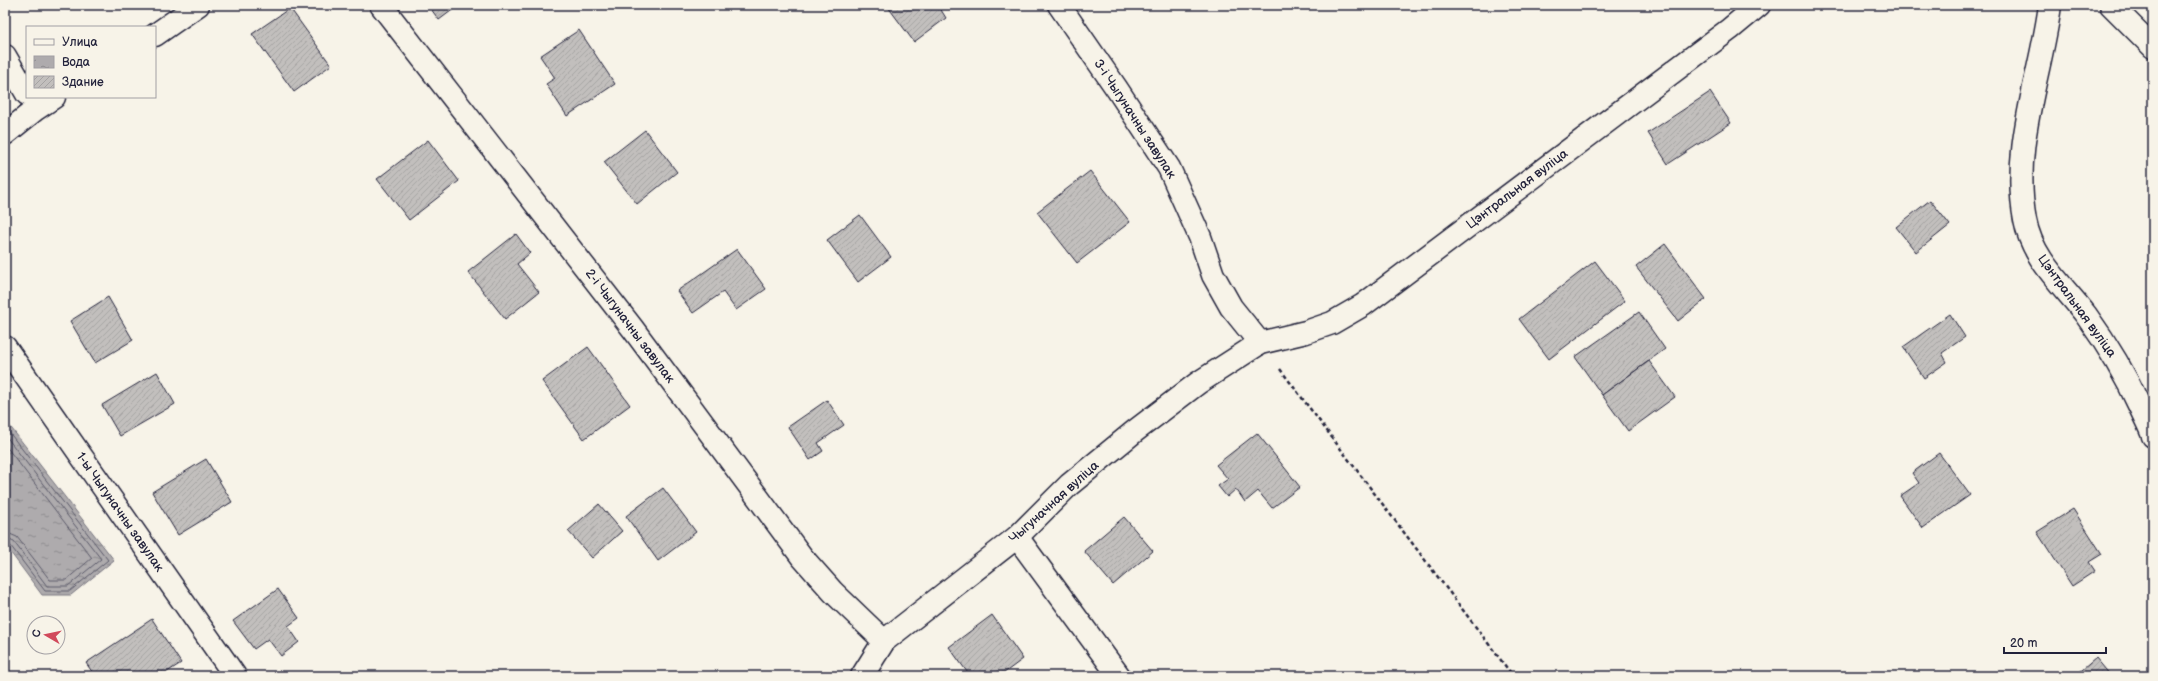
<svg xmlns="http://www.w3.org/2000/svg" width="2158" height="681" font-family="'Balsamiq Sans',sans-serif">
<defs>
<pattern id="water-ripples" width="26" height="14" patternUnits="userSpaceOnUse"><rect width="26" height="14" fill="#aeabad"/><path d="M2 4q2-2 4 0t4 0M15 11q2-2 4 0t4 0" fill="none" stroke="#8d8b8e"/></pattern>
<pattern id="building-hatch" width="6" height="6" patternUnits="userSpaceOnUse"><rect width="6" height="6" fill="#c2bfbd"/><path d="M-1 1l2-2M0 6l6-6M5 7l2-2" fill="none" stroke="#a6a4a3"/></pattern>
</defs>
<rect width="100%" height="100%" fill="#f7f3e8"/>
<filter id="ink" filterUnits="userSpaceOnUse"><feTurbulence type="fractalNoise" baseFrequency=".025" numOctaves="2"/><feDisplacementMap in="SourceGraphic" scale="8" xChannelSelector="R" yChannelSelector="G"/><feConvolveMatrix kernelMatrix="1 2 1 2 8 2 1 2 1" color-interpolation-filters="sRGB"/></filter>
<g filter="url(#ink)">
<!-- water -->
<path fill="url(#water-ripples)" stroke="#76747f" d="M5,420L114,560L71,595H42L5,545Z"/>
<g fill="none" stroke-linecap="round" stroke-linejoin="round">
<!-- shore -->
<g stroke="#5a5969" stroke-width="1">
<path d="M5,427L108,560L70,591H45L10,545L5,543"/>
<path d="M5,435L101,559L68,586H47L14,542L5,538"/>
<path d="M5,445L92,558L66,580H50L17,537L5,532"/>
</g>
</g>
<!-- building -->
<g fill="url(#building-hatch)" stroke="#22223b">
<path d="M428,5H459L439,20Z"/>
<path d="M891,5H938L946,18L914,42L888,7Z"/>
<path d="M290,8L331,65L294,92L252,34Z"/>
<path d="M579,30L615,84L567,116L546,84L555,78L540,56Z"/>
<path d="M1710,92L1731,123L1668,164L1648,133Z"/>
<path d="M645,130L677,172L637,204L604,162Z"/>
<path d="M428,140L459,181L409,220L377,179Z"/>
<path d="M1090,171L1130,222L1077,263L1037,212Z"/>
<path d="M1930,200L1950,225L1916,252L1896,227Z"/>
<path d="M860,215L891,257L858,282L827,240Z"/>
<path d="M516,234L530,253L517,264L539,292L505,319L468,272Z"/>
<path d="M1665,244L1706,299L1678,321L1636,267Z"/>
<path d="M737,249L766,289L736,310L723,292L693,313L677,291Z"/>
<path d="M1595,261L1625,301L1549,359L1519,319Z"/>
<path d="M108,297L133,340L95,363L70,321Z"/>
<path d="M1639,312L1665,349L1602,395L1575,357Z"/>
<path d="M1950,314L1965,337L1942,353L1947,362L1924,378L1903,347Z"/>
<path d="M588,347L630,405L584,439L542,381Z"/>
<path d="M1649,361L1675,397L1628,431L1602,395Z"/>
<path d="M157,372L175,404L120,436L102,405Z"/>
<path d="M827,400L844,425L818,443L823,451L810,460L788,427Z"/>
<path d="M1257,433L1300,487L1272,508L1258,491L1245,502L1236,489L1227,497L1218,486L1228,479L1216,465Z"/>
<path d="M1939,453L1970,495L1923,528L1900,496L1919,483L1912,473Z"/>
<path d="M206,459L232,502L178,535L152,492Z"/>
<path d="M663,488L696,532L658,561L626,516Z"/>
<path d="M599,504L622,531L592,558L568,531Z"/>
<path d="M2073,509L2102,554L2089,562L2095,571L2072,586L2037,532Z"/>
<path d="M1124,517L1153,551L1113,585L1084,551Z"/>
<path d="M278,589L299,618L288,626L299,642L281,656L268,639L254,649L233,621Z"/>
<path d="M992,615L1023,659L1000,676H970L949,647Z"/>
<path d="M152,619L181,663L161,676H95L86,663Z"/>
<path d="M2096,658L2111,676H2075Z"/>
</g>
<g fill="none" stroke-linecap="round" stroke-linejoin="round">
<!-- minor casing -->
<g stroke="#22223b" stroke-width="25">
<g id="minor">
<path d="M381,5L633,329L802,557L833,592L884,641"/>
<path d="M1059,5L1117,89L1169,168L1200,237L1213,275L1231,307L1260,343"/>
<path d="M2050,5C2041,76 2011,147 2025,220C2032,259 2063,285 2086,315C2107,344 2126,376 2141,409C2145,418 2150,427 2153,436"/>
<path d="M155,35L198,5"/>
<path d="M5,56L27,94"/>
<path d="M5,134L36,109L54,97"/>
<path d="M5,347L235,676"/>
<path d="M1017,537L1119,676"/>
<path d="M862,676L884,641L1017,537L1069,485L1135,431L1198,383L1260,343L1306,332L1332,323L1363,305L1730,29L1759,5"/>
</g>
</g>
<!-- tertiary casing -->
<g stroke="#22223b" stroke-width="25">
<path id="tertiary" d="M2111,5L2153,47"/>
</g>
<!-- path -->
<path stroke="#22223b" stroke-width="2.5" stroke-dasharray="4 3" stroke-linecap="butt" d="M1280,369L1513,676"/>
<!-- minor -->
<use href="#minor" stroke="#f7f3e8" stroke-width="22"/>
<!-- tertiary -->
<use href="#tertiary" stroke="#f7f3e8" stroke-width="22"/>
</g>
</g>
<g text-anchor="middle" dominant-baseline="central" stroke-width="3" stroke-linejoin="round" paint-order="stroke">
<!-- street labels -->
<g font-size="13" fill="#22223b" stroke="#f7f3e8">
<text transform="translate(1135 119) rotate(57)">3-і Чыгуначны завулак</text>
<text transform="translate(1517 189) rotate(-37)">Цэнтральная вуліца</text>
<text transform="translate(2077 306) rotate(54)">Цэнтральная вуліца</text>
<text transform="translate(630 326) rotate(53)">2-і Чыгуначны завулак</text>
<text transform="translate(1054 502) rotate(-42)">Чыгуначная вуліца</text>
<text transform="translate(120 512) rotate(55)">1-ы Чыгуначны завулак</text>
</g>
</g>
<!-- margin -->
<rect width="2158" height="681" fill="none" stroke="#f7f3e8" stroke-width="20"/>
<rect x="10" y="10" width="2138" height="661" fill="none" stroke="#22223b" stroke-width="1.5" filter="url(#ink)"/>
<!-- legend -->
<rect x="26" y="26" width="130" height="72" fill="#f7f3e8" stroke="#a29fa3"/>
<rect x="34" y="39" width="20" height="6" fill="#f7f3e8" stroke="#a29fa3"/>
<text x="62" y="46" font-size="12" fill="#22223b">Улица</text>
<rect x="34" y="56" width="20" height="12" fill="url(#water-ripples)" stroke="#a29fa3"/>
<text x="62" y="66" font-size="12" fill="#22223b">Вода</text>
<rect x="34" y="76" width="20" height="12" fill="url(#building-hatch)" stroke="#a29fa3"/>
<text x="62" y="86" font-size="12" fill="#22223b">Здание</text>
<!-- north arrow -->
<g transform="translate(46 635) rotate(279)"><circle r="19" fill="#f7f3e8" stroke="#a29fa3"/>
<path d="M0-3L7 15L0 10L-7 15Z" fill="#d1495b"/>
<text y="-6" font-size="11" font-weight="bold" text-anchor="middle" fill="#22223b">С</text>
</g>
<!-- scale -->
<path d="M2004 647v6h102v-6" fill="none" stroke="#22223b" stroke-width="2"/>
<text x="2010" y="647" font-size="12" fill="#22223b" stroke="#f7f3e8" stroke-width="3" paint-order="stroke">20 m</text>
</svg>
